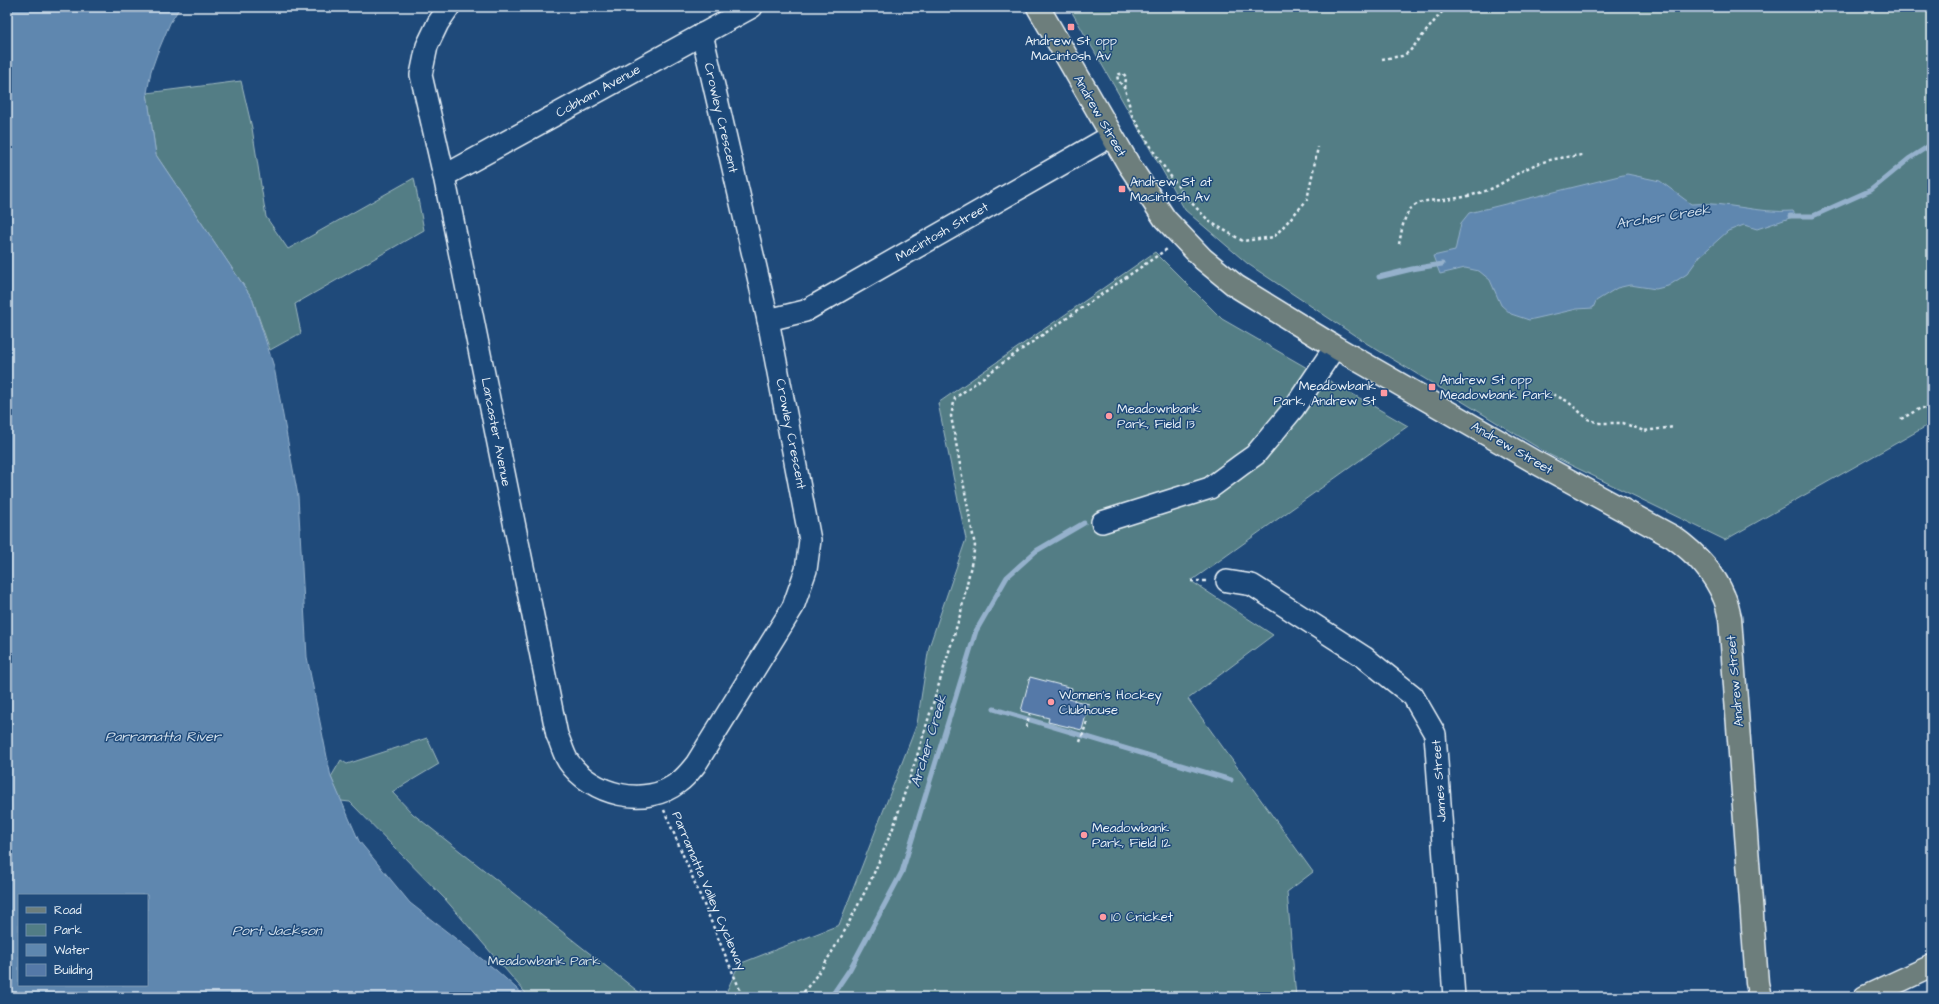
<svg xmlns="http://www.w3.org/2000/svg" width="1939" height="1004" font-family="'Architects Daughter',sans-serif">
<rect width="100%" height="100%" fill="#1f4a7a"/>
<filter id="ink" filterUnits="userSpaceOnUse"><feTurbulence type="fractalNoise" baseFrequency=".025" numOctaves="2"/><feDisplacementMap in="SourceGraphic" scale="8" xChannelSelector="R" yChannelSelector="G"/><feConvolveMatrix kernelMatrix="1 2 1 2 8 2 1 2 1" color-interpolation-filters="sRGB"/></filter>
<g filter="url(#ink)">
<!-- green -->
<g fill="#527d85" stroke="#9db7be">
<path d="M1069,7H1932V423L1725,540L1550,455L1366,343L1248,264L1185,210Z"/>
<path d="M241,81L252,128L266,217L288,249L414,178L424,230L295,304L301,333L270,350L252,298L156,155L147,93Z"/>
<path d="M1155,252L1222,319L1408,426L1191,581L1273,635L1188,699L1313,872L1287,892L1296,997H724L739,964L839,925L917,724L929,647L966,539L938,403Z"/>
<path d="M427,738L439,764L392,792L413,814L645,997H529L445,899L350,802L341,801L331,777L341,760L347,764Z"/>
</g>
<!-- water -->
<g fill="#5e87af" stroke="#95b1cc" fill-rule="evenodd">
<path d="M7,7H180L170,23L157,54L151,71L147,93L156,155L252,298L274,367L298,496L307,657L331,777L359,841L410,903L496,970L526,997H7ZM19,895H147V985H19Z"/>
<path d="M1627,174L1660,181L1691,204C1725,201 1759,214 1793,211L1796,216L1757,229L1744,225L1728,231L1700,256L1687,274L1668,286L1656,289L1630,285L1617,288L1596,301L1593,308L1577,309L1529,320L1511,314L1501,305L1490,280L1479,271L1465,268L1440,274L1433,256L1455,251L1461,223L1469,213Z"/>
</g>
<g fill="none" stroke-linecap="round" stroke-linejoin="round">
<!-- stream -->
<g stroke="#95b1cc" stroke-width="5">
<path d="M1790,216H1813L1871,190L1910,158L1932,144"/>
<path d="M1379,277L1412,269L1442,264"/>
<path d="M994,709L1231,780"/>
<path d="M831,997L850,969L902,872L976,631L1007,577L1036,551L1084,523"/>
</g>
</g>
<!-- building -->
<path fill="#5579a8" stroke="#e8f1f8" d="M1030,677L1072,688L1069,699L1089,704L1082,730L1048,722L1049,718L1021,711Z"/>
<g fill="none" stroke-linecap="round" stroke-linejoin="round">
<!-- minor casing -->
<g stroke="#e8f1f8" stroke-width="24">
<g id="minor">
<path d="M449,7L438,23L427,46L421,75L444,176L557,735C561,743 563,753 568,761C591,795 646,809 679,782C686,777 691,770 696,764L793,607L806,570L810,540L768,320L702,34"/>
<path d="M444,176L752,7"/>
<path d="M768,320L805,311L1111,136"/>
<path d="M1102,522L1210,488L1241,465L1255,455L1294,408L1335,347"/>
<path d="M1227,581L1252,585L1364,657L1413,696L1435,734L1454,997"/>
</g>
</g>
<!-- major casing -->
<g stroke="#e8f1f8" stroke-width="25">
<g id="major">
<path d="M1038,7L1129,165L1165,219L1203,259L1236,286L1335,347L1535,462L1673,537C1694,552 1714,572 1724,597C1727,603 1728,611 1730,618L1757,983L1760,997"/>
<path d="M1865,997L1932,966"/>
</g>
</g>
<!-- path -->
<g stroke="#e8f1f8" stroke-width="2.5" stroke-dasharray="3 3" stroke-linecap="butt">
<path d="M1382,59L1402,56L1409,52L1446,7"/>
<path d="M1125,89L1118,80L1117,75L1123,73L1126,77L1125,89L1132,115L1157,157L1184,195L1210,222L1243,241L1274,237L1307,200L1318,147"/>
<path d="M1399,244C1402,231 1403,214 1414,206C1424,199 1432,201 1443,200C1456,199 1470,196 1482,192C1497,188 1509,178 1522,171C1541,160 1562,157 1584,155"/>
<path d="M1548,392L1567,401L1588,419L1599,423H1623L1644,431L1674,427"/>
<path d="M1901,419L1921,408L1932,409"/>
<path d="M1191,581H1209"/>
<path d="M1026,727L1030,713"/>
<path d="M1080,742L1087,722"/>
<path d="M664,810L743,997"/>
<path d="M1779,993L1788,997"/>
<path d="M800,997L822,968L843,934L871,880L893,828L917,756L961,612L975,546L951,416L955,398L1015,354L1167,249"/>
</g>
<!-- minor -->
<use href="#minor" stroke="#1f4a7a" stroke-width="21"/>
<!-- major -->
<use href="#major" stroke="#6d7e7c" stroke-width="22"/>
</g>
</g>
<!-- markers -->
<g fill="#ff9aa2" stroke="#1f4a7a" stroke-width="1.5">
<rect x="1067" y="23" width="8" height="8" rx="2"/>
<rect x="1118" y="185" width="8" height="8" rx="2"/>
<rect x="1428" y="383" width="8" height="8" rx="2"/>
<rect x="1380" y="389" width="8" height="8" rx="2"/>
<circle cx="1109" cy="416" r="4"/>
<circle cx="1051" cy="702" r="4"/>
<circle cx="1084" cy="835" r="4"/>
<circle cx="1103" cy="917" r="4"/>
</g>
<g text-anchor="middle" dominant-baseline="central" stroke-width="3" stroke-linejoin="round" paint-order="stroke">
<!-- poi labels -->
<g font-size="13" fill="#e8f1f8" stroke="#1f4a7a" text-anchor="start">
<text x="1071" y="41" text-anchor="middle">Andrew St opp<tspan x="1071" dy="15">Macintosh Av</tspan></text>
<text x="1130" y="182">Andrew St at<tspan x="1130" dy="15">Macintosh Av</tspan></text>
<text x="1440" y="380">Andrew St opp<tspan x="1440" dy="15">Meadowbank Park</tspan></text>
<text x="1376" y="386" text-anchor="end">Meadowbank<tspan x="1376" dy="15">Park, Andrew St</tspan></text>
<text x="1117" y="409">Meadownbank<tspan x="1117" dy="15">Park, Field 13</tspan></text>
<text x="1059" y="695">Women's Hockey<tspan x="1059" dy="15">Clubhouse</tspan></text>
<text x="1092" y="828">Meadowbank<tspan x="1092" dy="15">Park, Field 12</tspan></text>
<text x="1111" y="917">10 Cricket</text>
</g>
<!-- street labels -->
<g font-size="13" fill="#e8f1f8" stroke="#1f4a7a">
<text transform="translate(598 91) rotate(-29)">Cobham Avenue</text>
<text transform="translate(1100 116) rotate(60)">Andrew Street</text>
<text transform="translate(721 118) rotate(77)">Crowley Crescent</text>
<text transform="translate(942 232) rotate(-30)">Macintosh Street</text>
<text transform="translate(496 432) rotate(79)">Lancaster Avenue</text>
<text transform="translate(791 434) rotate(79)">Crowley Crescent</text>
<text transform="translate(1512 448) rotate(30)">Andrew Street</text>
<text transform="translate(1735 681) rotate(-95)">Andrew Street</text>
<text transform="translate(1439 781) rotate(-94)">James Street</text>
<text transform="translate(709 891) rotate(67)">Parramatta Valley Cycleway</text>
</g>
<!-- park labels -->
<g font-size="13" fill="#d2e0e7" stroke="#1f4a7a">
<text x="544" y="961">Meadowbank Park</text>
</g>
<!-- water labels -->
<g font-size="14" font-style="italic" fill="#d3e1ed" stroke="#1f4a7a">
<text transform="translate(1663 217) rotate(-9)">Archer Creek</text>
<text x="163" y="737">Parramatta River</text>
<text transform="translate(929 741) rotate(-73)">Archer Creek</text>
<text x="277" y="931">Port Jackson</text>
</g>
</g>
<!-- margin -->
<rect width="1939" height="1004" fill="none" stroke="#1f4a7a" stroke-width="24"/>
<rect x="12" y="12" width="1915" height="980" fill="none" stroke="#e8f1f8" stroke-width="1.5" filter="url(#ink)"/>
<!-- legend -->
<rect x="18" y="894" width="130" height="92" fill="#1f4a7a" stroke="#6f8dac"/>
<rect x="26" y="907" width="20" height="6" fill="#6d7e7c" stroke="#6f8dac"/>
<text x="54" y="914" font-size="12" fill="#e8f1f8">Road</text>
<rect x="26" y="924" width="20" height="12" fill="#527d85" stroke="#6f8dac"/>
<text x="54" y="934" font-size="12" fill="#e8f1f8">Park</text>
<rect x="26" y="944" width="20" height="12" fill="#5e87af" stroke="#6f8dac"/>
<text x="54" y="954" font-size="12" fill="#e8f1f8">Water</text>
<rect x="26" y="964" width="20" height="12" fill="#5579a8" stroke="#6f8dac"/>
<text x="54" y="974" font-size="12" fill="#e8f1f8">Building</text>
</svg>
